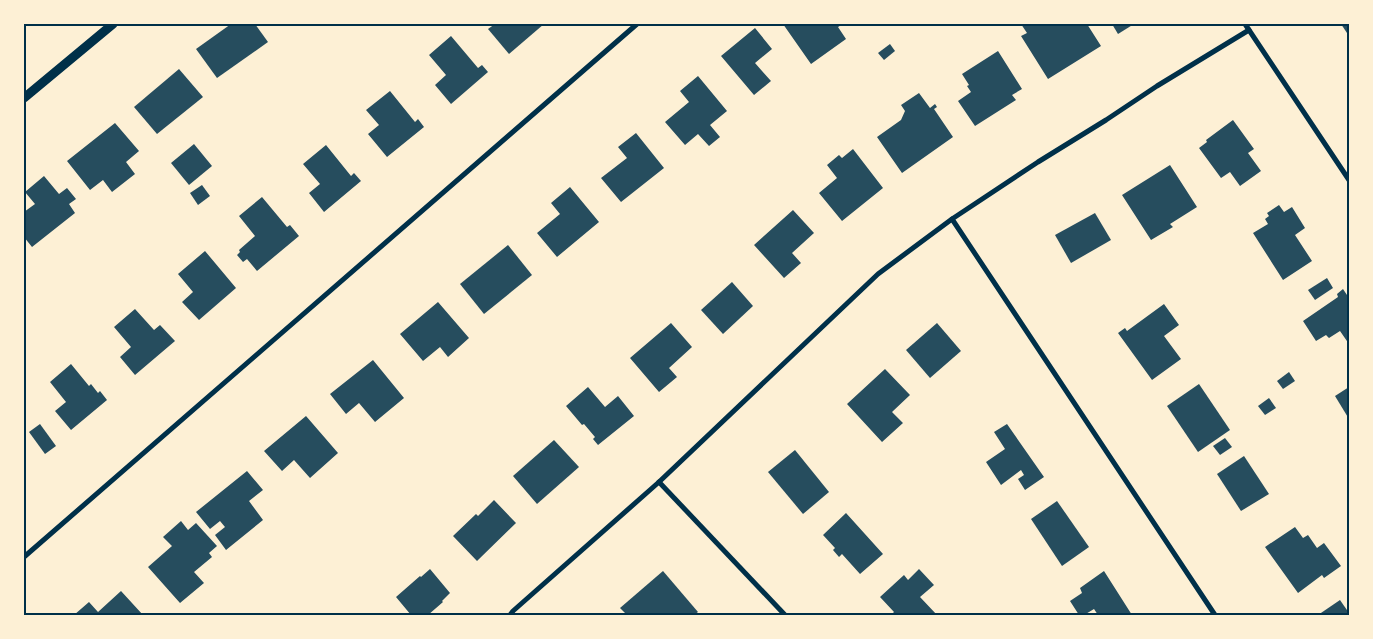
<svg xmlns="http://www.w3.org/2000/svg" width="1373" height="639" font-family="'Times New Roman',serif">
<rect width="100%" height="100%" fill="#fdf0d5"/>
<!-- building -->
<g fill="#264d5e">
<path d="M231,24H255L268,42L217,78L196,49Z"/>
<path d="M495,24H544L509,54L488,29Z"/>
<path d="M783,24H843L838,27L846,39L811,64Z"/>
<path d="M1021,24H1087L1101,46L1048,79L1021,36L1027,33Z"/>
<path d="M1112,24H1134L1118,34Z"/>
<path d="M1341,24H1349V36Z"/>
<path d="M755,28L772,49L755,63L771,81L754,95L721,56Z"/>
<path d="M451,36L478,68L482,65L488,72L451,104L435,85L446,75L429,55Z"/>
<path d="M890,44L895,51L884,60L878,53Z"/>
<path d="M998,51L1022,89L1012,95L1016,100L975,126L958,101L971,92L967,86L969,85L962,74Z"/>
<path d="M179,69L203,97L157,134L134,107Z"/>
<path d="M698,76L727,111L710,125L720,137L709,146L698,134L685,145L665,122L689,102L680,91Z"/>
<path d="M390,91L415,122L418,119L424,127L387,157L368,134L379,125L366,110Z"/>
<path d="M919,93L930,108L935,104L937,107L934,109L953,137L902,173L877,137L901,120L905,111L901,105Z"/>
<path d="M1233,120L1254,149L1248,153L1261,171L1240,186L1230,172L1221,178L1199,148L1207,142L1206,140Z"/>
<path d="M115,123L139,151L126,162L135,174L112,192L103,180L90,190L67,161Z"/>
<path d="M636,133L664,168L621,202L601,178L627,158L618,147Z"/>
<path d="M194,144L212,166L189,185L171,163Z"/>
<path d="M326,145L351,176L354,173L361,181L324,212L309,193L320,184L303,164Z"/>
<path d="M853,149L883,188L842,221L819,193L837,178L827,165L839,155L842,158Z"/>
<path d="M1170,165L1197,207L1170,224L1173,227L1151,240L1122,195Z"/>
<path d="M44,176L59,194L67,188L76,199L69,204L75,213L32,247L24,237V212L35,204L25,192Z"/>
<path d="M202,185L210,196L198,205L190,193Z"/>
<path d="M570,187L599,222L557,257L537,233L560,214L551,203Z"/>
<path d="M262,197L287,227L290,225L299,236L257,271L247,259L243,262L237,255L240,252L239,250L255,236L239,216Z"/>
<path d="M1279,205L1284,212L1292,207L1305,228L1295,235L1312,261L1283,280L1253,233L1268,224L1265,219L1269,216L1267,213Z"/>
<path d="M793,210L814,233L792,253L801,263L784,278L754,245Z"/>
<path d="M1095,213L1111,240L1071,263L1055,235Z"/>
<path d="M508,245L532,275L484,314L460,284Z"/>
<path d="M205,251L236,288L199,320L182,302L193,292L178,274Z"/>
<path d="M1327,278L1333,288L1315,300L1308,290Z"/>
<path d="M732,282L753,306L723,334L701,310Z"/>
<path d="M1343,289L1349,298V344L1340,331L1329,338L1326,335L1316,341L1303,321L1338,297L1337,294Z"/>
<path d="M438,302L469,338L448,357L440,347L423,361L400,334Z"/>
<path d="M1164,304L1179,325L1164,336L1181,359L1152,380L1118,333L1125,328L1127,331Z"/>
<path d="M135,309L154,330L160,325L175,341L135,375L120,357L131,347L114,327Z"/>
<path d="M671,323L692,347L669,368L677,377L659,392L630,358Z"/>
<path d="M937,323L961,351L930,378L906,350Z"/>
<path d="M373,360L404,398L375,422L359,403L346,414L330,394Z"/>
<path d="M71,364L89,386L91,384L98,393L100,391L107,400L71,430L55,411L66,402L50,382Z"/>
<path d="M885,369L910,395L892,412L903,423L882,442L847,404Z"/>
<path d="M1289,372L1295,381L1283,389L1277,381Z"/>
<path d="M1199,384L1230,430L1198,452L1167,406Z"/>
<path d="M588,387L605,407L618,396L634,416L598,445L593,439L595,437L584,424L582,425L566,406Z"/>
<path d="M1349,387V419L1335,396Z"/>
<path d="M1269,398L1276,408L1265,415L1258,406Z"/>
<path d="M306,416L338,453L310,478L294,460L282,471L264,451Z"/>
<path d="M40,424L56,446L45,454L29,432Z"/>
<path d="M1007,424L1044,477L1025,490L1018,479L1024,475L1021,470L1001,485L986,462L1005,449L994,432Z"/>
<path d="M1225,438L1232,447L1220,455L1213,446Z"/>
<path d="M554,440L579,467L537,504L513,476Z"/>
<path d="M795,450L829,492L803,514L768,472Z"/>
<path d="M1244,456L1269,494L1241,511L1217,474Z"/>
<path d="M247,471L263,490L249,501L263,520L226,550L215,535L225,527L220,521L210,529L196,512Z"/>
<path d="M494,500L516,523L477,561L453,536L476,514L478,516Z"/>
<path d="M1057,501L1089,547L1062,566L1031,519Z"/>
<path d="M846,513L883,554L860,574L842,554L839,557L833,550L835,548L823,535Z"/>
<path d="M181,521L188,530L196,523L217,546L209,553L212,557L194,572L204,583L180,603L148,567L172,546L163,537Z"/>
<path d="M1295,527L1303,538L1308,535L1317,548L1324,543L1341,566L1324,578L1322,575L1298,593L1265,547Z"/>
<path d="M430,569L450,593L442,601L443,602L428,615H411L396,597L420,576L421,577Z"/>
<path d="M919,569L934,585L920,597L937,615H891L894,612L880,597L904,575L908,580Z"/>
<path d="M663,571L698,612L694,615H627L620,608Z"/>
<path d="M1104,571L1132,615H1098L1094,609L1084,615H1079L1070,601L1082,593L1080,588Z"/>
<path d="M121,591L143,615H74L89,602L98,612Z"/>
<path d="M1340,600L1349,613V615H1318Z"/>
</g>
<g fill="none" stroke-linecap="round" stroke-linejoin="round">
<!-- minor -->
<g stroke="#003049" stroke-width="5">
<path d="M1245,24L1349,180"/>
<path d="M952,219L1215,615"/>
<path d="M659,482L785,615"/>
<path d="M24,557L637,24"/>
<path d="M510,615L513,611L659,482L878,274L952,219L1038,162L1106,120L1157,86L1249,30"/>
</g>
<!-- tertiary -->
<path stroke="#003049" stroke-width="9" d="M24,98L113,24"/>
</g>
<!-- border -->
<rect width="1373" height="639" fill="none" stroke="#fdf0d5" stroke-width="50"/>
<rect x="25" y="25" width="1323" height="589" fill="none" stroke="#003049" stroke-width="2"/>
</svg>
